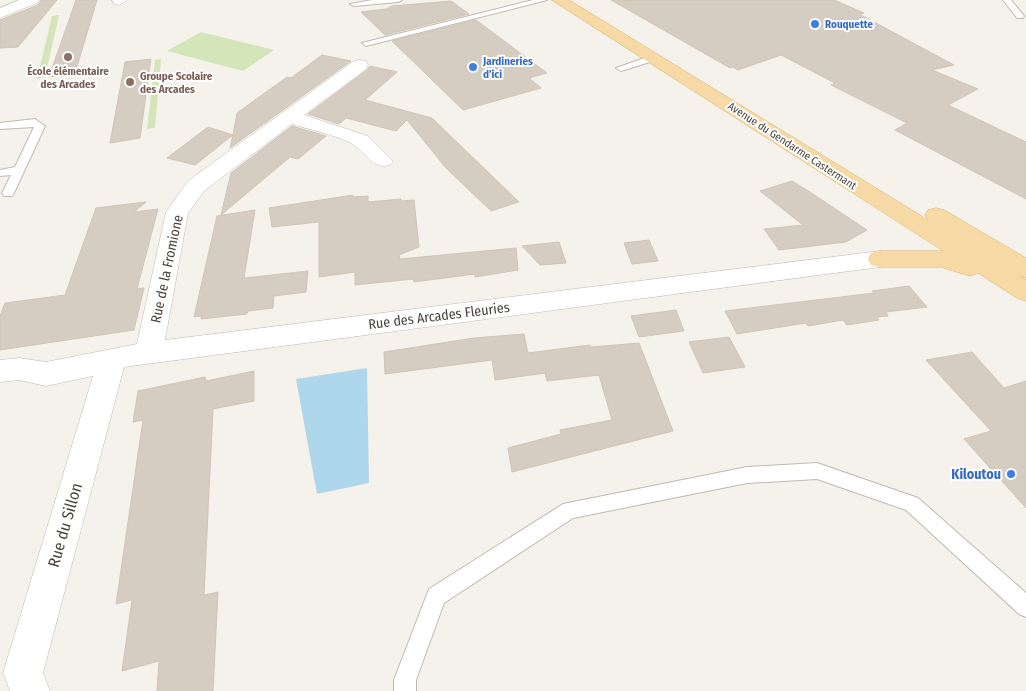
<svg xmlns="http://www.w3.org/2000/svg" width="1026" height="691" viewBox="0 0 1026 691" font-family="'Fira Sans Condensed',sans-serif">
<style>
.green{fill:#d4e5b9}
.water{fill:#afd7eb}
.building{fill:#d6cdc2;stroke:#d0c4b6}
.lines{fill:none;stroke-linecap:round;stroke-linejoin:round}
.lane-casing{stroke:#c0b9af;stroke-width:2}
.street-casing{stroke:#c0b9af;stroke-width:1}
.primary-casing{stroke:#dbb574;stroke-width:1}
.lane{fill:#fff;fill-rule:evenodd}
.street{fill:#fff;fill-rule:evenodd}
.primary{fill:#f6d9a4;fill-rule:evenodd}
.shop-dot{fill:#3f7fe0;stroke:#fff;stroke-width:2}
.education-dot{fill:#8d6e63;stroke:#fff;stroke-width:2}
.labels{text-anchor:middle;dominant-baseline:central;stroke-width:4;stroke-linejoin:round;paint-order:stroke}
.far-shop-label{font-size:11px;font-weight:bold;fill:#366cbe;stroke:#fff;text-anchor:start}
.far-education-label{font-size:11px;font-weight:bold;fill:#785e54;stroke:#fff}
.far-street-label{font-size:11px;fill:#49423a;stroke:#fff}
.street-label{font-size:14px;fill:#49423a;stroke:#fff}
.shop-label{font-size:14px;font-weight:bold;fill:#366cbe;stroke:#fff;text-anchor:end}
.near-street-label{font-size:16px;fill:#49423a;stroke:#fff}
</style>
<rect width="100%" height="100%" fill="#f5f2ec"/>
<path class="green" d="M59 15 45 77 37 79 52 16Z
M201 32 274 50 243 71 167 51Z
M161 59 155 128 147 129 155 60Z"/>
<path class="water" d="M367 368 369 483 317 494 296 379Z"/>
<path class="building" d="M41 0H57L18 47 0 48V20L38 5Z
M76 0H97L75 73 49 77Z
M611 0H834L864 13 859 14 954 65 932 70 978 89 948 105 1026 142V199L895 130 907 123 831 85 835 83 781 55 738 70 733 67 730 68Z
M451 1 469 14 385 35 361 12 386 9 392 6Z
M476 20 547 73 529 78 541 88 463 110 392 41Z
M322 55 351 61 230 148 233 135 195 165 167 158 208 127 233 135 237 113 287 77 291 78Z
M151 59 140 138 110 143 125 62Z
M370 66 397 72 365 100 432 118 519 202 491 211 446 168 407 120 396 131 346 118 339 124 308 114 367 70Z
M292 126 326 136 298 159 290 157 221 215 231 173Z
M792 181 810 192 867 230 846 242 779 250 764 229 803 225 760 191Z
M353 195V197L368 196V202L401 199V201L414 200 419 247 399 255 400 259 516 248 518 270 475 277V274L414 282 413 279 355 285V272L319 277V222L272 227 269 208Z
M146 202 134 212 158 209 137 289 144 288 134 330 0 350V316L5 303 65 295 96 208Z
M255 210 244 278 308 271 306 292 274 296 273 308 248 311 247 314 201 319 202 316 194 317 217 216Z
M649 240 658 261 632 264 624 243Z
M559 242 566 263 540 265 522 246Z
M909 286 927 307 886 312 888 316 877 317 879 320 847 325 843 320 808 326 806 323 737 334 725 311 874 293 872 291Z
M676 310 684 331 639 337 631 316Z
M524 334 528 353 590 345 591 347 639 343 673 431 512 472 508 448 561 434 560 430 612 420 599 375 547 381 545 373 495 380 492 360 385 374 384 352 474 338Z
M729 337 745 367 703 373 689 342Z
M972 352 1004 388 1026 381V508L964 439 991 431 926 360Z
M254 371V401L213 409 204 595 218 592 213 691H157L159 661 122 671 132 600 116 604 143 420 133 422 138 391 205 377 206 381Z"/>
<g class="lines">
<g class="lane-casing">
<path id="lane" d="M372 0H402L398 2 354 6 350 4Z
M533 0H547L366 46 362 43Z
M1003 0H1011L1024 16 1023 18H1017Z
M653 55 656 56V60L621 71 616 68Z
M35 119 45 126 14 193 12 196H4L2 193 11 175 0 176V170L15 167 34 127 0 129V123Z
M817 463 918 498 1026 593V617L1019 614 906 510 817 479 747 483 573 518 444 603 416 680V691H394V680L429 589 563 504 747 467Z"/>
</g>
<g class="street-casing">
<path id="street" d="M19 0H39L37 3 0 18V8Z
M112 0H126V1L119 5 114 4Z
M360 60 366 61 368 65 366 69 304 115 368 136 393 161 390 165C373 170 368 155 355 146 345 137 307 129 292 124L204 191 188 213 165 340 880 251 889 253 892 259 889 265 880 267 124 367 43 673 50 691H10L3 673 93 376 46 386 19 380 0 382V360L19 358 46 362 137 344 166 212 188 181 354 61Z"/>
</g>
<g class="primary-casing">
<path id="primary" d="M552 0H569L928 220 925 215 928 210 936 208 944 210 1026 258V278L1019 275 1026 280V301L1017 298 978 273 970 276 941 267H880L871 265 868 259 871 253 880 251H943Z"/>
</g>
<use href="#lane" class="lane"/>
<use href="#street" class="street"/>
<use href="#primary" class="primary"/>
</g>
<g class="shop-dot">
<circle cx="815" cy="24" r="5"/>
<circle cx="473" cy="67" r="5"/>
<circle cx="1011" cy="474" r="5"/>
</g>
<g class="education-dot">
<circle cx="68" cy="57" r="5"/>
<circle cx="130" cy="82" r="5"/>
</g>
<g class="labels">
<g class="far-shop-label">
<text x="825" y="24">Rouquette</text>
<text x="483" y="61">Jardineries<tspan x="483" dy="13">d’ici</tspan></text>
</g>
<g class="far-education-label">
<text x="68" y="71">École élémentaire<tspan x="68" dy="13">des Arcades</tspan></text>
<text x="140" y="76" text-anchor="start">Groupe Scolaire<tspan x="140" dy="13">des Arcades</tspan></text>
</g>
<g class="far-street-label">
<text transform="translate(792 146) rotate(33)">Avenue du Gendarme Castermant</text>
</g>
<g class="street-label">
<text transform="translate(167 269) rotate(-78)">Rue de la Fromione</text>
<text transform="translate(439 316) rotate(-7)">Rue des Arcades Fleuries</text>
</g>
<g class="shop-label">
<text x="1001" y="474">Kiloutou</text>
</g>
<g class="near-street-label">
<text transform="translate(65 525) rotate(-74)">Rue du Sillon</text>
</g>
</g>
</svg>
